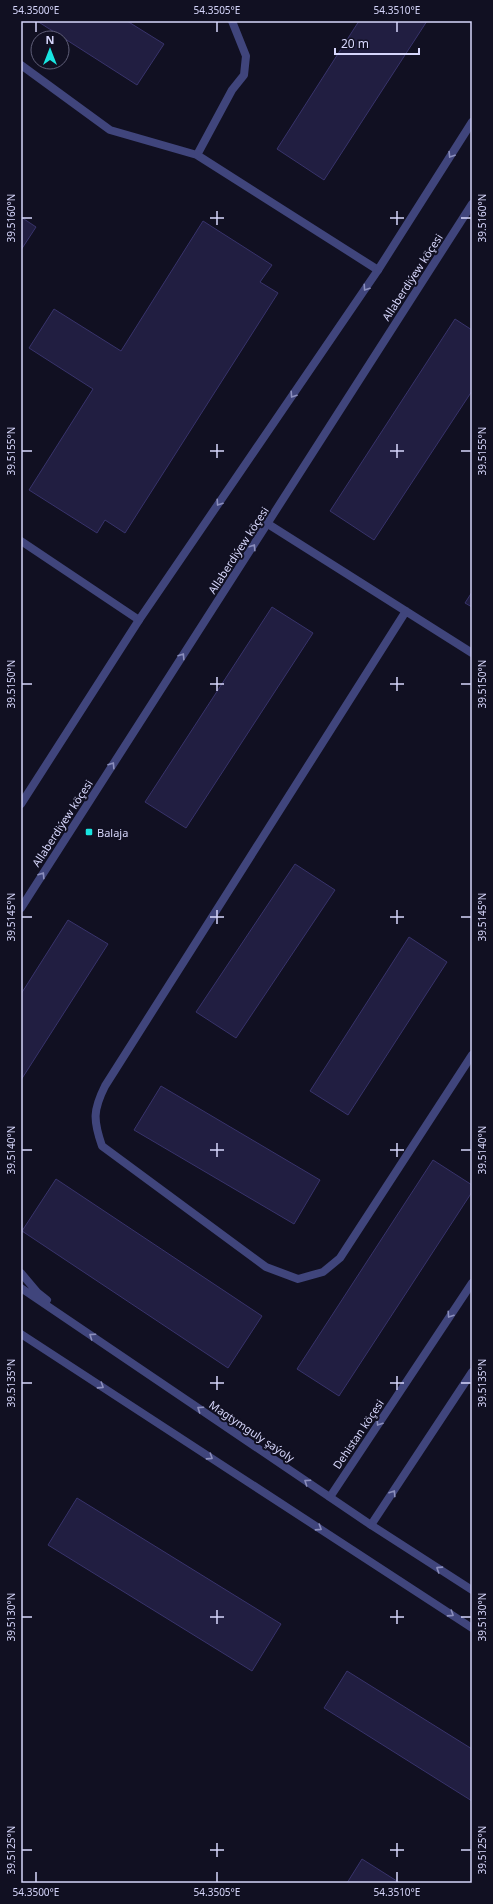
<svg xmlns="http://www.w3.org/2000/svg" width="493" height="1904" viewBox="0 0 493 1904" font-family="'Noto Sans',sans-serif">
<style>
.building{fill:#211e41;stroke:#38336b}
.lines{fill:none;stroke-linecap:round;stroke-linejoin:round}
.service{stroke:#40457c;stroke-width:8}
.minor{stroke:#40457c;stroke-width:8}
.tertiary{stroke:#40457c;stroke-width:8}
.oneway{stroke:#8b8ebc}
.ticks{fill:none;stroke:#d6d6fb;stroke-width:1.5}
.poi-dot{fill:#18e5e1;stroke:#111022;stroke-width:1.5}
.labels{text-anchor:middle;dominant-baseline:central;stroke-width:4;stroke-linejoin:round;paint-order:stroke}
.street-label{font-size:11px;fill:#d6d6fb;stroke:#111022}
.poi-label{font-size:11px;fill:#d6d6fb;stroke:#111022;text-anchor:start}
.neatline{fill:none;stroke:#d6d6fb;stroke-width:1.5}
.ticks-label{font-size:10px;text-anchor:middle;fill:#d6d6fb}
</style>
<rect width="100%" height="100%" fill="#111022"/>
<path class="building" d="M37 21H127L164 44 137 85Z
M359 21H427L324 180 277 149Z
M21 217 36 227 21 250Z
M203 221 272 265 260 282 278 293 125 533 105 520 97 533 29 490 93 389 29 348 54 309 121 351Z
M455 319 472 330V391L374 540 330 511Z
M472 592V607L465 603Z
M272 607 313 633 186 828 145 802Z
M295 864 335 890 236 1038 196 1012Z
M68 920 108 944 21 1080V994Z
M409 937 447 962 348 1115 310 1091Z
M161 1086 320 1180 294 1224 134 1130Z
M433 1160 472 1185V1192L339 1396 297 1369Z
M56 1179 262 1316 228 1368 22 1231Z
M77 1498 281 1624 252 1671 48 1545Z
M347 1671 472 1749V1801L324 1708Z
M362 1859 400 1883H347Z"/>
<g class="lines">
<path class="service" d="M21 65 110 130 197 155 378 270
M197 155 232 90 244 75 246 56 232 21
M21 541 139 620"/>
<path class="minor" d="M268 524 472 653
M406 611 105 1086C93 1110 93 1120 102 1146L266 1267 298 1279 323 1272 340 1258 472 1055
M330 1497 472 1283
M371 1525 472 1372"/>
<path class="tertiary" d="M21 804 139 620 378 270 472 122
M21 908 472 204
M21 1273 37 1292 47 1300
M21 1288 371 1525 472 1590
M21 1334 472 1628"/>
</g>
<defs><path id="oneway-chevron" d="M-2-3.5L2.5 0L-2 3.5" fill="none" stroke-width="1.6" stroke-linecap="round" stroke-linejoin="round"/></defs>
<g class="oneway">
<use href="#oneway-chevron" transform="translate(451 155) rotate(122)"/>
<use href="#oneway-chevron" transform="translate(366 288) rotate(124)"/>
<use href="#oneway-chevron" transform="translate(293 395) rotate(124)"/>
<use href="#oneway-chevron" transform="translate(219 503) rotate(124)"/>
<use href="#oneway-chevron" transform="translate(253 547) rotate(-57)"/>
<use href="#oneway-chevron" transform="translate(182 656) rotate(-57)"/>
<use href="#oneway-chevron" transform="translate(112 765) rotate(-57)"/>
<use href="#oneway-chevron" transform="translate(42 875) rotate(-57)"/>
<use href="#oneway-chevron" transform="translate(450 1315) rotate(124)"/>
<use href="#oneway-chevron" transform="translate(92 1336) rotate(-146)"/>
<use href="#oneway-chevron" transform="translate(101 1386) rotate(33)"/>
<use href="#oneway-chevron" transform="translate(200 1409) rotate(-146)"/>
<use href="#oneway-chevron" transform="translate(379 1423) rotate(124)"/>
<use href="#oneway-chevron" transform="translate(210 1457) rotate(33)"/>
<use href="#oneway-chevron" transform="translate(307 1482) rotate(-146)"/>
<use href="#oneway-chevron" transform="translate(393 1493) rotate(-57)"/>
<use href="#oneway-chevron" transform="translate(319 1528) rotate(33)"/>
<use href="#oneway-chevron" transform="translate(439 1569) rotate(-147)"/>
<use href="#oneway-chevron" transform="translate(451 1614) rotate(33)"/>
</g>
<path class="ticks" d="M36 22V32M217 22V32M397 22V32M217 211V225M397 211V225M22 218H32M210 218H224M390 218H404M461 218H471M217 444V458M397 444V458M22 451H32M210 451H224M390 451H404M461 451H471M217 677V691M397 677V691M22 684H32M210 684H224M390 684H404M461 684H471M217 910V924M397 910V924M22 917H32M210 917H224M390 917H404M461 917H471M217 1143V1157M397 1143V1157M22 1150H32M210 1150H224M390 1150H404M461 1150H471M217 1376V1390M397 1376V1390M22 1383H32M210 1383H224M390 1383H404M461 1383H471M217 1610V1624M397 1610V1624M22 1617H32M210 1617H224M390 1617H404M461 1617H471M217 1843V1857M397 1843V1857M22 1850H32M210 1850H224M390 1850H404M461 1850H471M36 1872V1882M217 1872V1882M397 1872V1882"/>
<rect class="poi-dot" x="85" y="828" width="8" height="8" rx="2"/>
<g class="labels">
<g class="street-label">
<text transform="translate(412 277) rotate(-57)">Allaberdiýew köçesi</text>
<text transform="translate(238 550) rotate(-57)">Allaberdiýew köçesi</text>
<text transform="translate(62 823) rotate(-57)">Allaberdiýew köçesi</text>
<text transform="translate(252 1431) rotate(34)">Magtymguly şaýoly</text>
<text transform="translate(358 1434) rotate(-56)">Dehistan köçesi</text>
</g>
<g class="poi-label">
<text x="97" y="832">Balaja</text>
</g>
</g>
<rect width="493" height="1904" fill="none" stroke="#111022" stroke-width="44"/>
<g transform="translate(50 50)"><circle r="19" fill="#111022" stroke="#605f79"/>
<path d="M0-3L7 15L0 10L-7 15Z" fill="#18e5e1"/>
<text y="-6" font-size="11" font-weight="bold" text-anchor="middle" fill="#d6d6fb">N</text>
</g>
<path d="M335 48v6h84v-6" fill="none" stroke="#d6d6fb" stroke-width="2"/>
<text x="341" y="48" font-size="12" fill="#d6d6fb" stroke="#111022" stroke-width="3" paint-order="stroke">20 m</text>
<rect x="22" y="22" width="449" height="1860" class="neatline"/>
<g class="ticks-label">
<text x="36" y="14">54.3500°E</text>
<text x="217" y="14">54.3505°E</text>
<text x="397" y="14">54.3510°E</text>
<text transform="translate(11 218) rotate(-90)" y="4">39.5160°N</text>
<text transform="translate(482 218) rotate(-90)" y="4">39.5160°N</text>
<text transform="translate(11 451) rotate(-90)" y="4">39.5155°N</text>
<text transform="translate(482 451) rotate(-90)" y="4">39.5155°N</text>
<text transform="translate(11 684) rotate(-90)" y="4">39.5150°N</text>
<text transform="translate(482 684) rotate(-90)" y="4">39.5150°N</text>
<text transform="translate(11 917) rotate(-90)" y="4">39.5145°N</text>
<text transform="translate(482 917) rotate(-90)" y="4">39.5145°N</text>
<text transform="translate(11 1150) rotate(-90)" y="4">39.5140°N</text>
<text transform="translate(482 1150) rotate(-90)" y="4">39.5140°N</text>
<text transform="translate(11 1383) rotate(-90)" y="4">39.5135°N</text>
<text transform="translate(482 1383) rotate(-90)" y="4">39.5135°N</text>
<text transform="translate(11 1617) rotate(-90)" y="4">39.5130°N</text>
<text transform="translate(482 1617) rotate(-90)" y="4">39.5130°N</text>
<text transform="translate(11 1850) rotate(-90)" y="4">39.5125°N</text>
<text transform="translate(482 1850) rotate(-90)" y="4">39.5125°N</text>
<text x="36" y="1896">54.3500°E</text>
<text x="217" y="1896">54.3505°E</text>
<text x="397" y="1896">54.3510°E</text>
</g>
</svg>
